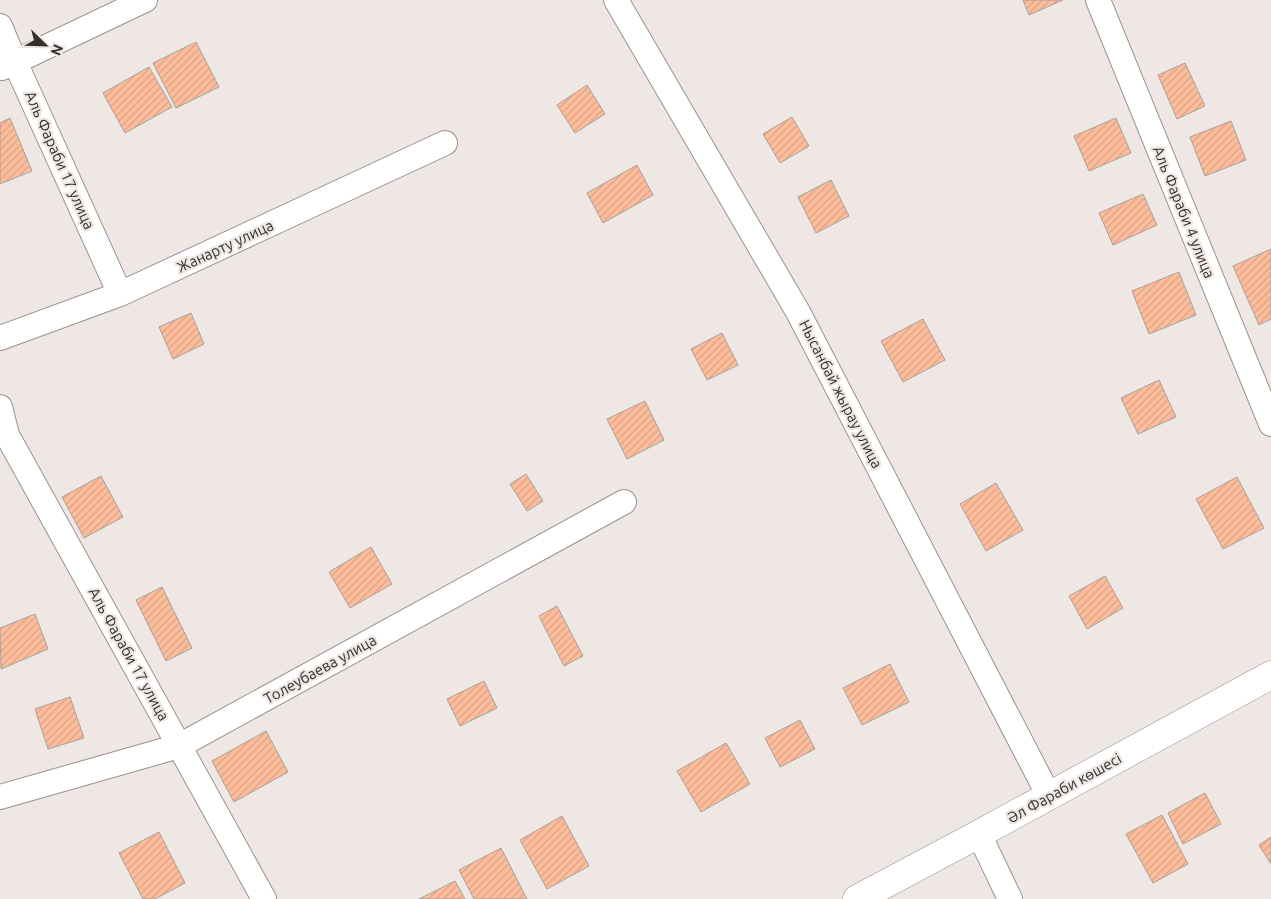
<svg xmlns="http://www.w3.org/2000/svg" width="1271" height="899" viewBox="0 0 1271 899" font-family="Ubuntu,sans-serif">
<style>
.building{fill:url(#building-hatch);stroke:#a8a19e}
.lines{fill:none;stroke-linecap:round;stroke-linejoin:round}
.minor-casing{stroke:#99928f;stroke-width:26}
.tertiary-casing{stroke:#99928f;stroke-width:29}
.minor{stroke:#fff;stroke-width:24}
.tertiary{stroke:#fff;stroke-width:28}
.labels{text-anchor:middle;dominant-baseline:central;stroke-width:4.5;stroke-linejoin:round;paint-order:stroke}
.street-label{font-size:15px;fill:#322f2e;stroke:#eee7e3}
</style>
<defs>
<pattern id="building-hatch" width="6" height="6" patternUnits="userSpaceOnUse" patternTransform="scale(1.25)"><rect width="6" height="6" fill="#fdbd9a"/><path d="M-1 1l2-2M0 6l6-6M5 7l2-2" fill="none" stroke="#d9a385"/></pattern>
</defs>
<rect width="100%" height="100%" fill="#eee7e3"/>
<path class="building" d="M1023 0H1063L1029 15Z
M196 42 219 87 176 108 153 63Z
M1185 63 1205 106 1177 119 1158 75Z
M149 67 172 107 125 133 103 93Z
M587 85 605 114 575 133 557 105Z
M792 117 809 146 780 163 763 134Z
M10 118 32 171 0 184V123Z
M1116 118 1131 153 1089 171 1074 136Z
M1231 121 1246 160 1205 176 1190 137Z
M637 165 653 195 603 223 587 193Z
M831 180 849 216 816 233 798 197Z
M1143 194 1157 225 1113 245 1099 213Z
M1271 249V319L1259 325 1233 266Z
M1179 272 1196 315 1149 334 1132 291Z
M191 313 204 344 173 359 159 327Z
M923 319 945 360 903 382 881 341Z
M722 333 738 365 707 380 691 349Z
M1159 380 1176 417 1138 434 1121 398Z
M645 401 664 440 627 459 607 419Z
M526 474 543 501 527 511 510 484Z
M101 476 123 517 84 538 62 497Z
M1237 477 1264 528 1223 549 1196 499Z
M996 483 1023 530 986 551 960 504Z
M371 547 392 584 350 608 329 572Z
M1105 576 1123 608 1087 629 1069 596Z
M162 587 192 648 166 661 136 600Z
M557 606 583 656 564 666 539 616Z
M35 614 48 649 1 669 0 628Z
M890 664 909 702 862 725 843 688Z
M484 681 497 708 460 726 447 699Z
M70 697 84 738 48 749 35 709Z
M800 720 815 749 780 767 765 738Z
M266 731 288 772 234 802 212 761Z
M726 743 750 784 701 812 677 771Z
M1205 793 1221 824 1183 844 1168 813Z
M1162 815 1188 864 1153 883 1126 834Z
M562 816 589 866 547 889 520 840Z
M159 832 185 883 155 899H143L119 853Z
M1271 837V864L1259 845Z
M501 848 527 899H474L459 870Z
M455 881 465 899H419Z"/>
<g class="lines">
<g class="minor-casing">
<path id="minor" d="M616 0 798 312 1049 796
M1098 0 1271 424
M0 26 15 62 120 294
M2 68 145 0
M0 338 120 294 445 143
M0 407 7 435 264 899
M0 797 179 746 624 502
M979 834 1010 899"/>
</g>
<g class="tertiary-casing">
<path id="tertiary" d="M857 899 979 834 1271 675"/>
</g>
<use href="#minor" class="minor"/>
<use href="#tertiary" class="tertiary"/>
</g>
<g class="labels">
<g class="street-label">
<text transform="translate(60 160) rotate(66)">Аль Фараби 17 улица</text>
<text transform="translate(1184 212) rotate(68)">Аль Фараби 4 улица</text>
<text transform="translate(225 246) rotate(-25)">Жанарту улица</text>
<text transform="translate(841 394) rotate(63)">Нысанбай жырау улица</text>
<text transform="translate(129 654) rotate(61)">Аль Фараби 17 улица</text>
<text transform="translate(320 669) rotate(-29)">Толеубаева улица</text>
<text transform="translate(1064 788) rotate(-29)">Әл Фараби көшесі</text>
</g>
</g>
<g transform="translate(45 45) rotate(113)" stroke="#eee7e3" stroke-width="4" paint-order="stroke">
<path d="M0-4L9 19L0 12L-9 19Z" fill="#322f2e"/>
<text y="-8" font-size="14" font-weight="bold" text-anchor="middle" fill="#322f2e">N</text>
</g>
</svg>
